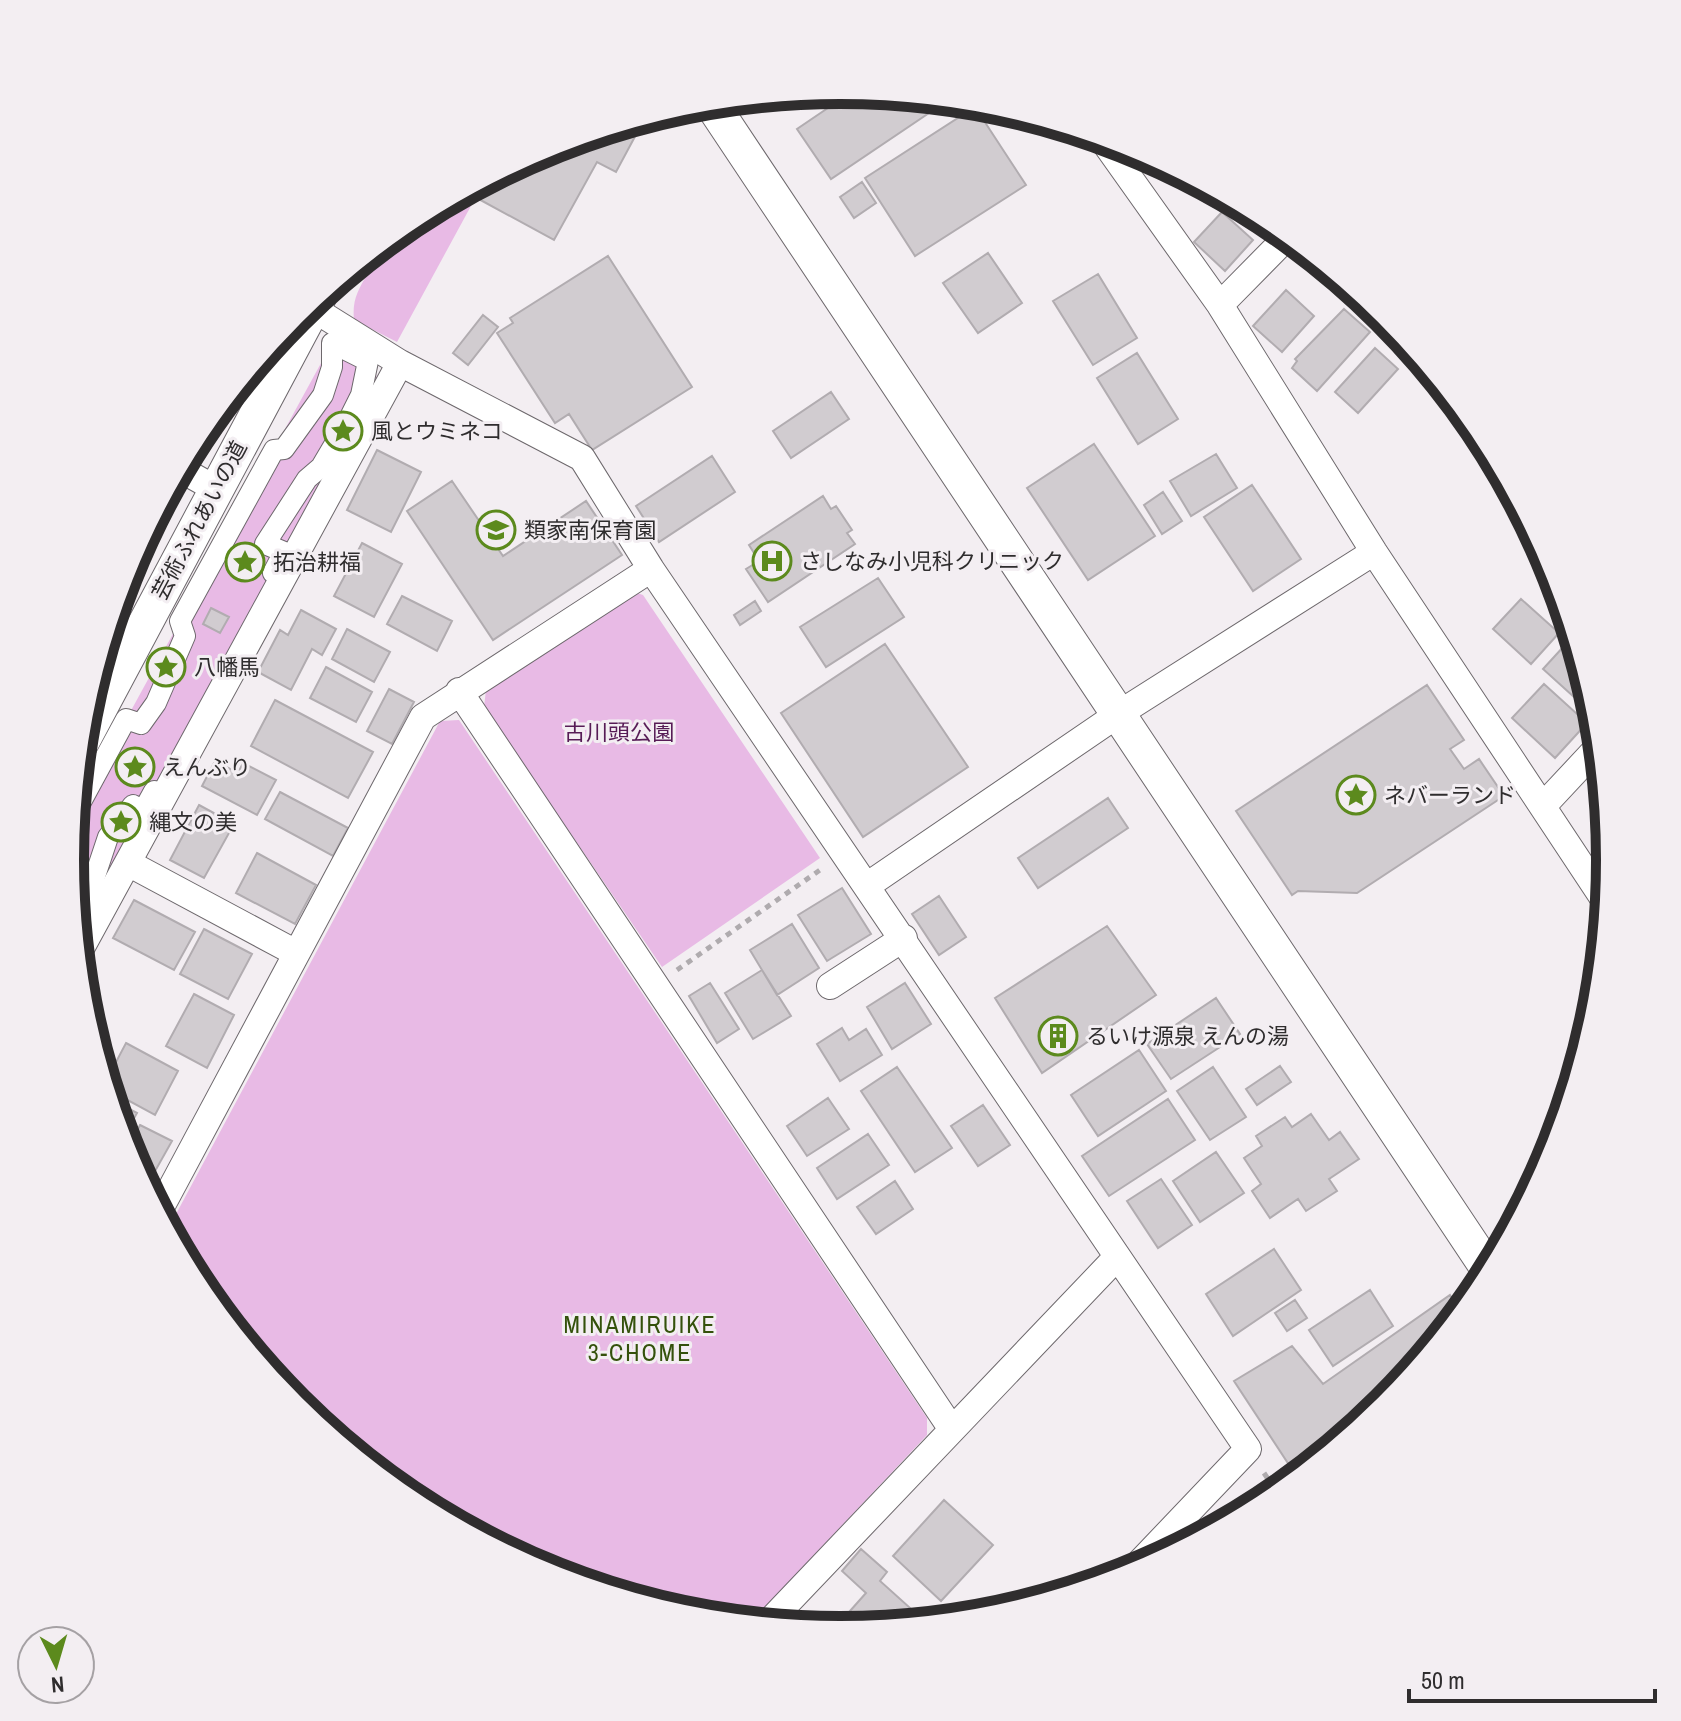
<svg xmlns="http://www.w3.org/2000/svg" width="1681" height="1721" viewBox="0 0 1681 1721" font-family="'Archivo Narrow','Noto Sans JP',sans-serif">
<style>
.green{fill:#e8bae5}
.building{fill:#d1ccd0;stroke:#b1acb0;stroke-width:2}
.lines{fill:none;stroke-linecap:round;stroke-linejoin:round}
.pedestrian-casing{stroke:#6d686c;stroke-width:22}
.minor-casing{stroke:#6d686c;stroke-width:28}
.tertiary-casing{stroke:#6d686c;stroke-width:36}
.path{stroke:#afabae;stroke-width:5;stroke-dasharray:6 6;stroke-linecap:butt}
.pedestrian{stroke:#fff;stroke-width:20}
.minor{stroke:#fff;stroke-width:26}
.tertiary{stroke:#fff;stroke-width:34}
.labels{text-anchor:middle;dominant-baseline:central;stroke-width:6;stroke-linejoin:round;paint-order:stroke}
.poi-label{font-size:22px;fill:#2f2d2e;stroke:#f3eef2;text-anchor:start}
.street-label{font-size:22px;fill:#2f2d2e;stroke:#f3eef2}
.park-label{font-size:22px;fill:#571c56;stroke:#f3eef2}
.neighbourhood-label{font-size:24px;letter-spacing:2px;fill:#34510b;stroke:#f3eef2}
.rim{fill:none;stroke:#2f2d2e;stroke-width:10}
</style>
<rect width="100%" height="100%" fill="#f3eef2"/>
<path class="green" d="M484 182 397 342 354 320C352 300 358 290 368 273 397 220 433 209 484 182Z
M332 343 375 364 377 381 77 933 70 860 75 813Z
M637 593 643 595 820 858 662 967 484 707 486 690Z
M459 720 927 1418V1435L751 1622 690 1616 545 1572 412 1501 295 1405 200 1288 168 1229 440 721Z"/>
<path class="building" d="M853 91 923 98 932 111 831 179 797 129Z
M975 107 1026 185 915 256 865 178Z
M629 123 639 129 616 172 597 162 554 240 475 197 484 182 546 148Z
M862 182 876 203 854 218 840 197Z
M1222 212 1253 240 1225 271 1194 242Z
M1303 248 1324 265 1317 273 1296 255Z
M988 253 1022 303 978 333 943 283Z
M608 256 692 387 592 450 569 414 555 423 497 333 513 323 510 318Z
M1098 274 1137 338 1093 365 1053 301Z
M1334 274 1360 295 1353 303 1328 281Z
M1286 290 1314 316 1282 352 1253 326Z
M1344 309 1370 332 1317 391 1292 368 1297 361 1295 359Z
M483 315 498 327 468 365 453 353Z
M1375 348 1398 369 1358 413 1335 392Z
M1137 353 1178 419 1138 444 1097 378Z
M831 392 849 419 791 458 773 431Z
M1094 444 1155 536 1088 580 1027 488Z
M377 450 421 472 391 532 347 510Z
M1216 454 1237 488 1191 516 1170 481Z
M712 456 735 492 659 542 636 506Z
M452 481 503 556 586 501 622 555 493 640 407 511Z
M1252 485 1301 559 1253 591 1204 517Z
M1163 492 1182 521 1162 534 1144 505Z
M823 496 831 509 836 506 852 530 847 533 855 544 768 602 746 569 759 561 749 545Z
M142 541 150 545 120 599 129 565Z
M362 543 402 564 374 617 334 596Z
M878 578 904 617 826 667 800 627Z
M402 596 452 621 437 651 387 624Z
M1521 599 1559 633 1531 664 1493 629Z
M755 601 761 611 740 625 734 615Z
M211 608 229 617 220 633 203 624Z
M301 610 336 629 322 655 312 649 291 690 258 672 280 630 288 635Z
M347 629 390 652 374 682 332 659Z
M885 644 968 767 863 837 781 713Z
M1565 645 1581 659 1592 697 1584 706 1543 669Z
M326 667 372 692 356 722 310 698Z
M1544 684 1587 723 1555 758 1512 718Z
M1427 685 1464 740 1450 749 1464 769 1479 759 1504 796 1357 893 1298 891 1292 895 1236 811Z
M389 689 414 702 392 744 367 731Z
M275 700 373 752 348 798 251 746Z
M215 761 238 773 243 763 276 780 257 815 202 786Z
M280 792 348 828 333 856 265 819Z
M1108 798 1128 828 1038 888 1018 858Z
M199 805 234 824 204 878 170 860Z
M257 853 316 885 295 924 236 893Z
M842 888 871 934 827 961 798 915Z
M939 896 966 937 939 955 912 914Z
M134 900 195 932 174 970 113 938Z
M792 924 819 968 777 995 750 950Z
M1107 926 1156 995 1042 1073 995 998Z
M204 929 252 954 228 999 180 974Z
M762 970 791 1016 753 1039 725 993Z
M710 983 739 1029 717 1043 689 996Z
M905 983 931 1024 892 1049 867 1007Z
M194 994 234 1015 207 1068 166 1046Z
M1216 998 1240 1034 1171 1079 1147 1044Z
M842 1028 849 1040 866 1029 882 1055 840 1081 817 1044Z
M126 1043 178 1071 155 1115 109 1090 106 1081Z
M1139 1050 1166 1091 1098 1136 1071 1095Z
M1280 1066 1291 1082 1257 1105 1246 1089Z
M897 1067 952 1148 915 1172 861 1091Z
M1213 1067 1246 1117 1210 1140 1177 1091Z
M828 1098 849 1129 807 1156 787 1126Z
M1168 1099 1195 1140 1109 1196 1082 1156Z
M112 1100 137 1113 123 1138Z
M983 1105 1010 1145 978 1166 951 1126Z
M1311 1114 1329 1140 1340 1132 1359 1159 1329 1179 1337 1191 1306 1211 1298 1199 1270 1218 1252 1191 1261 1184 1244 1158 1262 1146 1256 1136 1285 1117 1292 1127Z
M140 1125 172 1141 154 1173 131 1161 127 1150Z
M868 1134 889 1165 837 1199 817 1168Z
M1216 1152 1244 1193 1200 1222 1173 1181Z
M1161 1179 1192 1225 1158 1248 1127 1201Z
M895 1181 913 1209 876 1234 857 1207Z
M1274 1249 1301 1290 1233 1336 1206 1294Z
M1370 1290 1393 1326 1333 1366 1309 1330Z
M1450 1295 1462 1312 1385 1406 1297 1477 1234 1381 1292 1346 1323 1384Z
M1295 1300 1307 1318 1287 1331 1275 1313Z
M944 1500 993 1545 941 1601 893 1556Z
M861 1549 887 1572 880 1581 919 1616 912 1624 869 1628 850 1611 866 1593 842 1571Z
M838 1615 854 1630H825Z"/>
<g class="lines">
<g class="pedestrian-casing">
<path id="pedestrian" d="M75 813 126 719 141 724 156 703 185 636 180 621 274 450 284 449 323 395 332 367V343L368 361 361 395 347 423 321 467 307 479 265 544 284 552 273 573
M78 931 88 912 86 903 108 837 133 805 143 811 154 791"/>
</g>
<g class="minor-casing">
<path id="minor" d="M1102 139 1220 305 1374 552 1607 904
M1220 305 1288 236
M312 308 400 363 582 458 651 569 1248 1449 1128 1575
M180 469 216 489
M459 691 951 1428
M1543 806 1600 745
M128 863 296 953
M868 885 1120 713 1374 552
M79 952 400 363
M830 986 904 938
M159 1211 423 717 651 569
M767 1624 1117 1257"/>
</g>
<g class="tertiary-casing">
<path id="tertiary" d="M711 103 1490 1272
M81 744 319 297"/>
</g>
<path class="path" d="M677 970 820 870
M1264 1473 1278 1494"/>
<use href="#pedestrian" class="pedestrian"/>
<use href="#minor" class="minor"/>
<use href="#tertiary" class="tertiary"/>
</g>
<defs>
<g id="sight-ring" transform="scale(2)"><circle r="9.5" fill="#f3eef2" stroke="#5c8a1d" stroke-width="1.5"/><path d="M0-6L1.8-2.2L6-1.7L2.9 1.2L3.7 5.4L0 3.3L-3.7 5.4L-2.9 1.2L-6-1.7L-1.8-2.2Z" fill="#5c8a1d"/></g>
<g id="school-ring" transform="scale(2)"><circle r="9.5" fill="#f3eef2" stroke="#5c8a1d" stroke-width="1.5"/><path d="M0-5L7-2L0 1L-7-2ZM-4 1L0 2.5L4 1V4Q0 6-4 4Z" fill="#5c8a1d"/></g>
<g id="hospital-ring" transform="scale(2)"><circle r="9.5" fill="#f3eef2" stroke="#5c8a1d" stroke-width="1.5"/><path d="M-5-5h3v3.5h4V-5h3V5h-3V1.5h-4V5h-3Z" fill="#5c8a1d"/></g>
<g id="building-ring" transform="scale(2)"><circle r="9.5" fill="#f3eef2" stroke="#5c8a1d" stroke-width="1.5"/><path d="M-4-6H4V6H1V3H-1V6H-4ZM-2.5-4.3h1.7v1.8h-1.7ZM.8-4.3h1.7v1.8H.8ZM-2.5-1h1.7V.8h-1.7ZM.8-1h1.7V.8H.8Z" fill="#5c8a1d"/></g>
</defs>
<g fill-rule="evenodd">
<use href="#sight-ring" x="343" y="431"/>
<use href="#school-ring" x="496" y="530"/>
<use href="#hospital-ring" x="772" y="561"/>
<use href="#sight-ring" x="245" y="562"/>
<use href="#sight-ring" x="166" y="667"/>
<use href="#sight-ring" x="135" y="767"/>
<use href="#sight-ring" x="1356" y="795"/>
<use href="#sight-ring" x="121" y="822"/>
<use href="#building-ring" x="1058" y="1036"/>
</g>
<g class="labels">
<g class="poi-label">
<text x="371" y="431">風とウミネコ</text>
<text x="524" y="530">類家南保育園</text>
<text x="800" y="561">さしなみ小児科クリニック</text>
<text x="273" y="562">拓治耕福</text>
<text x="194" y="667">八幡馬</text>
<text x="163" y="767">えんぶり</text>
<text x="1384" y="795">ネバーランド</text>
<text x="149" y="822">縄文の美</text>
<text x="1086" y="1036">るいけ源泉 えんの湯</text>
</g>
<g class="street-label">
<text transform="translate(199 520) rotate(-62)">芸術ふれあいの道</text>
</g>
<g class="park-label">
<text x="619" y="732">古川頭公園</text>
</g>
<g class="neighbourhood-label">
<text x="640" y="1324">MINAMIRUIKE<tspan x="640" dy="28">3-CHOME</tspan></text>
</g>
</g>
<path d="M0 0H1681V1721H0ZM84 860a756 756 0 1 1 1512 0a756 756 0 1 1-1512 0Z" fill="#f3eef2" fill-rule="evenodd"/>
<path class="rim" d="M84 860a756 756 0 1 1 1512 0a756 756 0 1 1-1512 0Z"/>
<g transform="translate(56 1665) rotate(175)"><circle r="38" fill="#f3eef2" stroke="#a5a1a4" stroke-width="2"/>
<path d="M0-6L14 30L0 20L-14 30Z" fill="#5c8a1d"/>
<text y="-12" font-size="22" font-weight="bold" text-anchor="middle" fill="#2f2d2e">N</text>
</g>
<path d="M1409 1689v12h246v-12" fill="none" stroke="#2f2d2e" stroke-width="4"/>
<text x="1421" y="1689" font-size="24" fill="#2f2d2e" stroke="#f3eef2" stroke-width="6" paint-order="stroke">50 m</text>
</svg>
